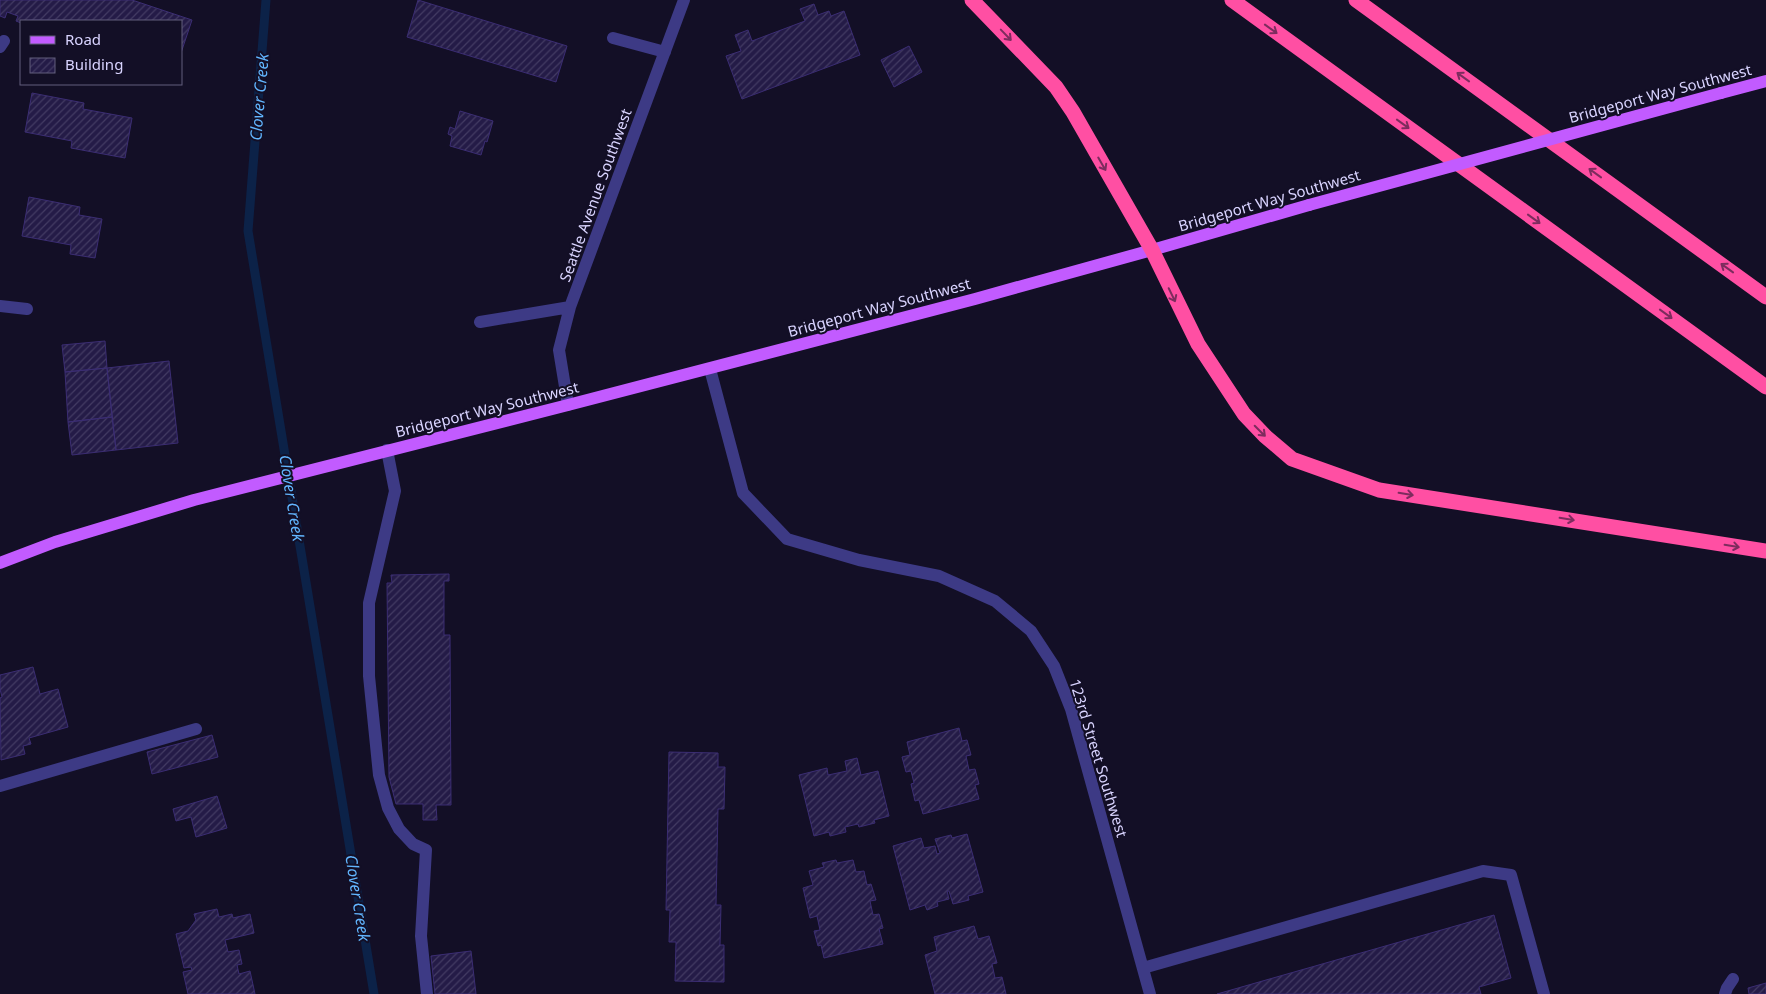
<svg xmlns="http://www.w3.org/2000/svg" width="1766" height="994" viewBox="0 0 1766 994" font-family="'Noto Sans',sans-serif">
<style>
.lines{fill:none;stroke-linecap:round;stroke-linejoin:round}
.stream{stroke:#0c2248;stroke-width:9}
.building{fill:url(#building-hatch);stroke:#3b2d73}
.minor{stroke:#3d3a85;stroke-width:12}
.major{stroke:#c25bff;stroke-width:12}
.highway{stroke:#ff4fa3;stroke-width:15}
.major-bridge{stroke:#c25bff;stroke-width:12}
.oneway{stroke:#7d2c5e}
.labels{text-anchor:middle;dominant-baseline:central;stroke-width:4;stroke-linejoin:round;paint-order:stroke}
.street-label{font-size:15px;fill:#d9d4ff;stroke:#130f26}
.water-label{font-size:16px;font-style:italic;fill:#62b6ff;stroke:#130f26}
</style>
<defs>
<pattern id="building-hatch" width="6" height="6" patternUnits="userSpaceOnUse" patternTransform="scale(1.25)"><rect width="6" height="6" fill="#241b47"/><path d="M-1 1l2-2M0 6l6-6M5 7l2-2" fill="none" stroke="#433b63"/></pattern>
</defs>
<rect width="100%" height="100%" fill="#130f26"/>
<g class="lines">
<path class="stream" d="M266 0 248 231 374 994"/>
</g>
<path class="building" d="M0 0H132L192 20 181 53V21L31 20 21 21V23L16 21 18 16 7 12 5 18 0 16Z
M418 0 567 46 556 82 407 37Z
M814 4 818 15 829 11 831 16 844 11 860 55 742 99 726 56 741 51 735 35 748 30 752 41 805 21 800 9Z
M909 46 922 72 894 87 881 60Z
M32 93 84 103 83 109 132 118 125 158 71 148 72 141 25 132Z
M460 111 493 121 487 142 485 141 481 155 450 146 452 136 448 134 450 127 455 129Z
M29 197 80 207 79 215 102 219 95 258 70 254 71 245 22 236Z
M105 341 107 368 65 372 62 345Z
M169 361 178 443 116 450 107 368Z
M107 368 112 417 68 422 65 372Z
M112 417 116 450 72 455 68 422Z
M449 574V581H444V635H450L451 805H436L437 820H423V804H396L389 777 387 583H392L391 575Z
M33 667 40 694 58 689 68 727 29 738 31 744 23 746 25 754 1 760 0 698 2 697 0 689V675Z
M959 728 962 741 967 740 971 755 966 756 969 770 975 769 979 784 975 785 979 799 923 814 919 800 915 801 911 784 914 783 911 771 906 772 902 757 910 755 907 742Z
M212 735 218 757 152 774 147 752Z
M669 752 718 753V767H725L724 809H718L716 905H721L720 945H724V982L675 981 676 942H669L670 910H666Z
M857 758 861 775 878 771 889 816 874 820 875 823 859 827 858 824 845 827 846 832 830 836 829 832 814 836 799 775 827 768 828 775 847 771 845 761Z
M217 796 227 828 196 837 191 817 176 821 173 809Z
M967 834 983 892 968 896 969 900 953 904 949 891H947L949 899 937 902 938 906 927 910 925 905 910 910 893 846 921 838 924 848 935 846 937 854 940 853 935 839 951 835 952 838Z
M836 860 837 863 853 860 856 872 864 871 867 885 871 884 876 900 870 901 873 915 879 914 883 928 879 929 883 944 824 958 821 945 818 946 814 931 820 930 817 916 810 918 803 888 813 885 809 871 824 867 822 863Z
M217 909 219 917 232 914 233 918 250 914 254 933 225 940 228 952 239 950 242 964 237 965 239 974 250 971 255 994H188L183 972 192 970 191 967 184 968 176 934 188 931 196 920 194 914Z
M1494 915 1511 978 1479 987 1481 994H1217Z
M974 926 978 939 989 936 997 963 992 964 995 978 1002 977 1006 994H935L925 955 937 951 934 937Z
M471 951 476 994H435L431 956Z
M1766 983V994H1749L1748 988Z"/>
<g class="lines">
<path class="minor" d="M613 38 665 52
M0 47 4 41
M0 306 27 309
M480 322 570 307
M710 369 743 493 787 539 859 560 939 576 995 601 1031 631 1054 666 1071 709 1150 994
M568 405 559 350 570 307 684 0
M387 450 395 491 369 603V676L379 775 388 808 399 829 413 844 426 850 421 936 427 994
M0 786 196 729
M1143 968 1483 871 1511 875 1544 994
M1725 994 1727 988 1733 979"/>
<path class="major" d="M1721 93 1766 81
M0 563 55 542 194 500 568 405 975 299 1152 250 1309 205"/>
<path class="highway" d="M972 0 1056 87 1073 112 1152 250 1198 344 1244 414 1265 436 1292 459 1379 490 1766 551
M1232 0 1766 387
M1356 0 1766 297"/>
<path class="major-bridge" d="M1309 205 1721 93"/>
</g>
<defs><path id="oneway-shaft" d="M-6 0H5M1.5-3L5.5 0L1.5 3" fill="none" stroke-width="1.6" stroke-linecap="round" stroke-linejoin="round" transform="scale(1.25)"/></defs>
<g class="oneway">
<use href="#oneway-shaft" transform="translate(1271 29) rotate(36)"/>
<use href="#oneway-shaft" transform="translate(1006 35) rotate(46)"/>
<use href="#oneway-shaft" transform="translate(1463 77) rotate(-144)"/>
<use href="#oneway-shaft" transform="translate(1403 124) rotate(36)"/>
<use href="#oneway-shaft" transform="translate(1102 164) rotate(60)"/>
<use href="#oneway-shaft" transform="translate(1595 173) rotate(-144)"/>
<use href="#oneway-shaft" transform="translate(1534 219) rotate(36)"/>
<use href="#oneway-shaft" transform="translate(1727 268) rotate(-144)"/>
<use href="#oneway-shaft" transform="translate(1172 295) rotate(64)"/>
<use href="#oneway-shaft" transform="translate(1666 314) rotate(36)"/>
<use href="#oneway-shaft" transform="translate(1260 431) rotate(45)"/>
<use href="#oneway-shaft" transform="translate(1406 494) rotate(9)"/>
<use href="#oneway-shaft" transform="translate(1567 519) rotate(9)"/>
<use href="#oneway-shaft" transform="translate(1732 546) rotate(9)"/>
</g>
<g class="labels">
<g class="street-label">
<text transform="translate(1660 93) rotate(-15)">Bridgeport Way Southwest</text>
<text transform="translate(595 195) rotate(-70)">Seattle Avenue Southwest</text>
<text transform="translate(1269 200) rotate(-16)">Bridgeport Way Southwest</text>
<text transform="translate(879 307) rotate(-15)">Bridgeport Way Southwest</text>
<text transform="translate(487 409) rotate(-14)">Bridgeport Way Southwest</text>
<text transform="translate(1099 758) rotate(73)">123rd Street Southwest</text>
</g>
<g class="water-label">
<text transform="translate(259 97) rotate(-85)">Clover Creek</text>
<text transform="translate(292 498) rotate(81)">Clover Creek</text>
<text transform="translate(358 898) rotate(81)">Clover Creek</text>
</g>
</g>
<rect x="20" y="20" width="162" height="65" fill="#130f26" stroke="#625e7d"/>
<rect x="30" y="36" width="25" height="8" fill="#c25bff" stroke="#625e7d"/>
<text x="65" y="45" font-size="15" fill="#d9d4ff">Road</text>
<rect x="30" y="58" width="25" height="15" fill="url(#building-hatch)" stroke="#625e7d"/>
<text x="65" y="70" font-size="15" fill="#d9d4ff">Building</text>
</svg>
